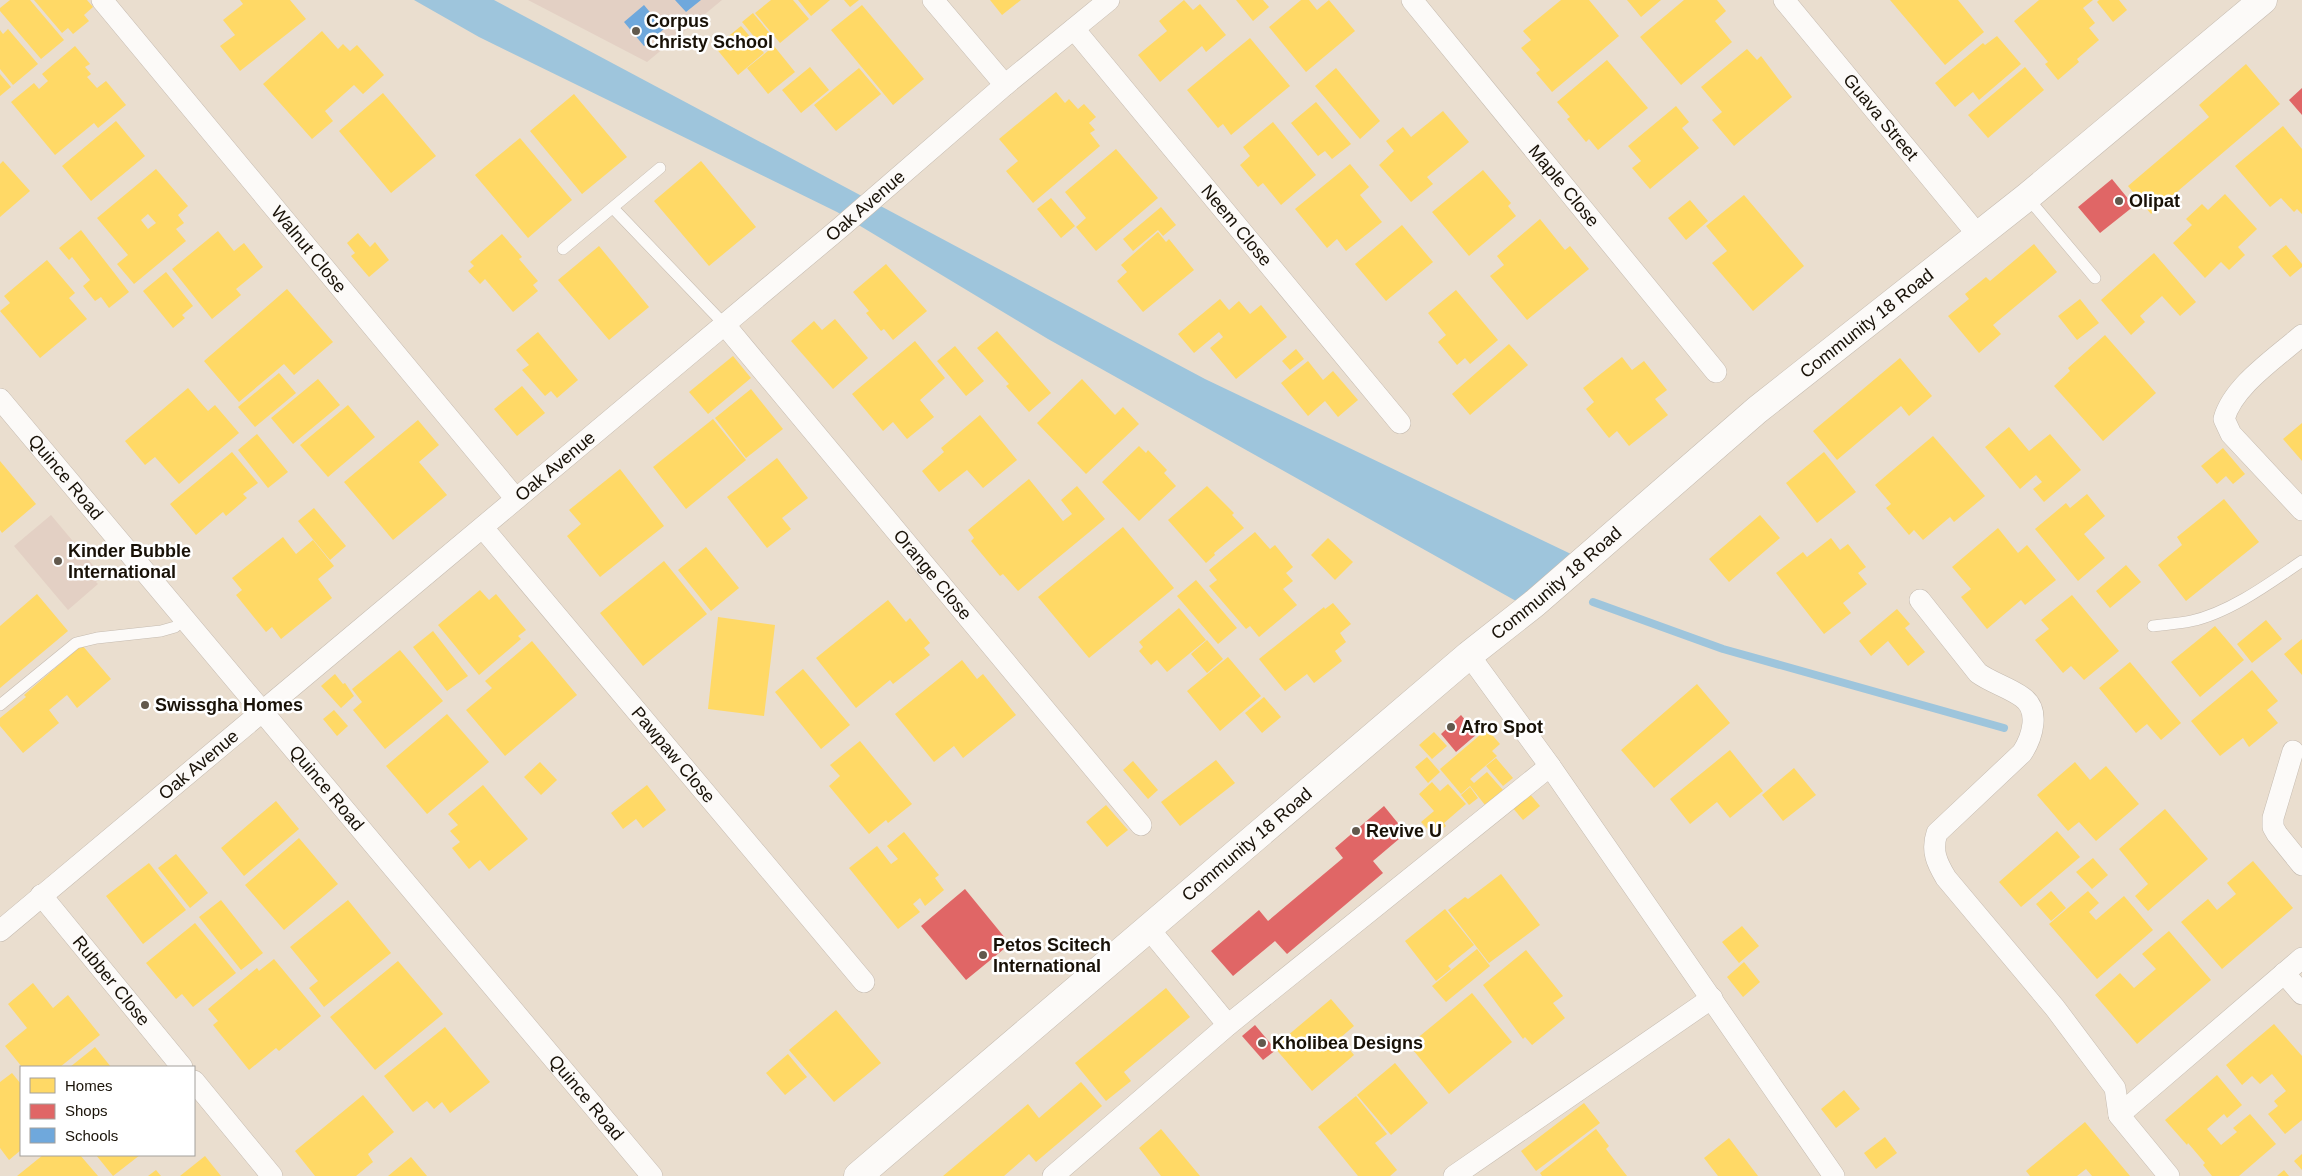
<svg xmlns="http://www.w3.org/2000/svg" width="2302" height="1176" viewBox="0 0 2302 1176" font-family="Helvetica,sans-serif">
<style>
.education{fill:#e3d0c4}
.water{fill:#9ec5dc}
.homes{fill:#ffd966;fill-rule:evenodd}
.shops{fill:#e06666}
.schools{fill:#6fa8dc}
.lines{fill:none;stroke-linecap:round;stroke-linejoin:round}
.stream{stroke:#9ec5dc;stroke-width:8}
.lane-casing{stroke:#c5bbb0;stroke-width:12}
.street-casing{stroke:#c5bbb0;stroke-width:22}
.secondary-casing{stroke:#c5bbb0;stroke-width:29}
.lane{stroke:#fcfaf8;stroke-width:11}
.street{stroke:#fcfaf8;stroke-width:21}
.secondary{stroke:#fcfaf8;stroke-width:28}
.poi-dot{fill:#62594d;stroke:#fff;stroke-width:2}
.labels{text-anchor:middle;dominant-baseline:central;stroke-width:5;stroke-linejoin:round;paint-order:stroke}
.poi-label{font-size:18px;font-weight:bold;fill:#181107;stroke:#fff;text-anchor:start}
.street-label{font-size:18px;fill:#181107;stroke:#fff}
</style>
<rect width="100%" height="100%" fill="#eadecf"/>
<path class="education" d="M528 0H722L647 62Z
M51 515 102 576 96 582 98 584 68 610 14 546Z"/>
<path class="water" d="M414 0H494L1205 379 1571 554 1516 601 1048 339 837 212 479 37Z"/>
<path class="homes" d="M10 0H30L64 40 41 59 0 11V8Z
M34 0H87L93 7 84 15 89 21 73 34 68 28 62 33Z
M240 0H290L306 19 240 71 220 46 235 35 223 20 243 4Z
M771 0H793L809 19 780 43 755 13Z
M798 0H830L811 16Z
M844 0H859L850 7Z
M990 0H1021L1002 15Z
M1184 0 1193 10 1200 4 1226 35 1206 52 1202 46 1160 82 1138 55 1167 31 1159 21Z
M1236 0H1263L1269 7 1253 21Z
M1301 0H1309L1317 10 1329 0 1355 31 1306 72 1269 27Z
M1561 0H1589L1619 36 1552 92 1536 73 1540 70 1521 48 1531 40 1523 31Z
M1627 0H1661L1641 17Z
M1684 0H1717L1726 11 1715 21 1732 42 1681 85 1640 37Z
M1890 0H1958L1984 32 1945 65Z
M2039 0H2093L2083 8 2095 23 2089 28 2099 40 2077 59 2079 62 2058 80 2045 64 2048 62 2014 21Z
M2099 0H2119L2127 10 2113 22 2097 2Z
M862 5 924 79 893 105 831 30Z
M753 13 772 36 761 45 742 22Z
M741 26 764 53 738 75 715 47Z
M8 29 38 64 13 85 0 69V30L3 34Z
M322 31 338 49 343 44 350 51 357 45 384 75 363 94 354 85 325 111 333 121 312 139 263 84Z
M1997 36 2021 64 1979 100 1973 92 1955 107 1935 83 1983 43 1985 45Z
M1250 38 1290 86 1231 135 1223 124 1218 128 1187 90Z
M75 46 90 64 85 67 91 74 87 77 97 88 106 81 126 105 98 128 94 123 55 155 11 102 34 83 39 89 48 81 42 74Z
M774 46 795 72 768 94 747 68Z
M1747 49 1757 60 1761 56 1792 97 1734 146 1712 120 1722 112 1701 87Z
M1607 60 1648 108 1598 150 1589 139 1586 142 1567 119 1570 117 1557 102Z
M2246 64 2280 104 2151 214 2128 186 2209 117 2199 105Z
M810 67 829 90 801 113 782 90Z
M2025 67 2044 90 1988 138 1968 115Z
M859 68 881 94 836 131 814 105Z
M1336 68 1380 121 1360 139 1315 86Z
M0 74 11 87 0 96Z
M1056 92 1065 103 1069 99 1078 109 1084 104 1096 117 1089 123 1095 130 1090 133 1100 146 1033 203 1006 171 1018 161 999 139Z
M383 93 436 156 391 193 339 131Z
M574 94 627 157 582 194 530 131Z
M1316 102 1351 144 1332 159 1325 151 1318 156 1291 123Z
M1676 106 1689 122 1682 128 1699 148 1650 189 1632 168 1641 161 1628 146Z
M1443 111 1469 142 1427 177 1433 184 1411 202 1379 165 1394 151 1386 141 1403 127 1411 137Z
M116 121 145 156 91 201 62 166Z
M1273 122 1316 175 1281 205 1263 183 1258 187 1240 165 1250 156 1243 147Z
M2283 126 2302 149V214L2297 209 2294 212 2281 198 2270 207 2235 166Z
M520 138 572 200 528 238 475 175Z
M1116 149 1158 198 1096 251 1076 227 1086 218 1065 192Z
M3 161 30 191 0 217V164Z
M701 161 756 227 709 266 654 201Z
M1350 164 1369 187 1360 195 1382 222 1346 251 1337 239 1327 248 1295 209Z
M156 169 188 206 178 215 184 223 176 229 186 241 134 284 117 264 128 255 97 218ZM148 214 156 223 148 229 141 220Z
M1483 170 1511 203 1508 206 1516 216 1469 256 1432 212Z
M2225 194 2257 229 2238 247 2245 255 2229 270 2221 262 2205 278 2173 243 2192 225 2186 219 2202 204 2208 210Z
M1744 195 1804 266 1753 311 1712 263 1727 251 1706 226Z
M1051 198 1075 226 1061 238 1037 209Z
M1690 200 1708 221 1686 240 1668 218Z
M1161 207 1176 225 1163 236 1158 230 1133 251 1123 239Z
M1540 219 1565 250 1570 246 1589 269 1527 320 1490 276 1504 265 1497 256Z
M1402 225 1433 262 1386 301 1355 264Z
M81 230 129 292 109 308 101 297 95 301 83 286 90 280 72 257 69 260 59 248Z
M218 231 234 251 244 243 263 267 236 289 241 295 212 319 172 269Z
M1158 232 1166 242 1169 239 1194 270 1143 312 1117 281 1127 272 1121 265Z
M358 233 370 247 375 242 389 260 369 277 351 256 355 253 347 243Z
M502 234 522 257 519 259 538 281 533 285 538 291 513 312 485 279 480 284 468 271 474 266 470 262Z
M2034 244 2057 272 1993 325 2001 334 1979 353 1948 316 1969 299 1965 294 1986 277 1990 281Z
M2286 245 2302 264V267L2290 277 2272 256Z
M599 246 649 307 609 340 558 280Z
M2154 253 2196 302 2180 316 2162 296 2140 316 2145 322 2131 335 2101 300Z
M47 260 75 293 69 298 87 319 40 358 0 311 10 303 4 296Z
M886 264 927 311 893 340 884 329 881 331 866 313 869 311 853 292Z
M166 272 193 306 182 315 185 318 173 328 143 291Z
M287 289 333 342 294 375 284 364 239 402 204 361Z
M1456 290 1498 340 1470 364 1465 358 1457 365 1438 342 1446 335 1428 313Z
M1220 299 1229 310 1239 301 1250 314 1261 305 1287 337 1236 379 1210 348 1223 337 1219 332 1194 353 1178 334Z
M2080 299 2099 323 2077 340 2058 316Z
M835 319 868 358 833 389 791 341 814 321 822 330Z
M997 331 1051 393 1029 412 1006 386 1009 384 977 348Z
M538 332 578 380 557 398 551 391 545 396 522 370 529 365 516 350Z
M2105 335 2156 393 2103 441 2054 386 2070 371 2068 368Z
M915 341 945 378 920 400 934 417 907 439 893 422 883 431 852 394Z
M1509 344 1528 365 1470 415 1452 394Z
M955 346 984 381 966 396 937 361Z
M1296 349 1304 359 1290 370 1282 361Z
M733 356 751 378 708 414 689 392Z
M1622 357 1632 370 1644 361 1667 390 1655 399 1668 415 1629 446 1617 431 1609 438 1586 409 1594 402 1583 388Z
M1900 358 1932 396 1909 416 1901 406 1837 460 1813 431Z
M1308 361 1323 380 1333 371 1358 400 1338 417 1325 401 1308 416 1281 383Z
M279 373 296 393 255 427 238 407Z
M318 379 340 405 293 444 271 418Z
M1082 379 1115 415 1123 407 1139 424 1086 474 1037 423Z
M522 386 545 413 517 436 494 409Z
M188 388 208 411 215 405 239 433 179 484 155 457 145 465 125 441Z
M751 389 783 429 746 458 715 418Z
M348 405 375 437 328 477 300 445Z
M980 415 1017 460 983 488 967 470 939 492 922 471 944 452 941 448Z
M713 419 746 460 686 509 653 467Z
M418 420 439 445 419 462 447 495 393 540 344 482Z
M2302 423V461L2283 439Z
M2009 427 2029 451 2050 434 2081 470 2044 502 2033 489 2042 482 2036 475 2020 489 1985 447Z
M257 434 288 472 268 488 238 450Z
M1933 436 1985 496 1954 522 1950 517 1923 540 1914 530 1909 535 1886 508 1891 504 1875 485Z
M1139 446 1146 453 1148 450 1167 470 1164 473 1176 486 1139 521 1102 482Z
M2223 448 2245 474 2233 484 2226 476 2217 484 2201 466Z
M232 452 258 483 243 494 247 498 226 516 223 512 196 535 170 504Z
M1824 452 1856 492 1817 523 1786 483Z
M777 458 808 498 782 518 791 529 767 548 727 497Z
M0 461 36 504 2 533 0 530Z
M620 469 664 526 600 577 567 536 581 524 569 510Z
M1029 479 1063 521 1072 514 1061 500 1077 486 1105 519 1018 591 1003 574 1000 576 971 541 974 538 968 530Z
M1207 486 1234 513 1232 515 1244 528 1214 553 1215 555 1206 563 1168 520Z
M2087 494 2105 516 2084 534 2105 558 2078 581 2035 529 2066 503 2070 508Z
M2224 499 2259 542 2186 601 2158 565 2182 545 2177 537Z
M314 508 346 546 330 560 298 521Z
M1760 515 1780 538 1729 582 1709 559Z
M1123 527 1174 588 1089 658 1038 597Z
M1998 528 2018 553 2027 545 2056 580 2025 605 2021 600 1987 629 1961 597 1971 589 1952 567Z
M1255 532 1270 549 1275 545 1293 567 1286 573 1293 581 1283 589 1297 605 1259 637 1250 626 1246 629 1209 586 1217 580 1209 570Z
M283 537 296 554 313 540 334 566 318 579 332 598 281 639 272 627 266 632 236 595 242 590 232 578Z
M1328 538 1353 562 1335 580 1311 555Z
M1831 538 1840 550 1848 544 1866 567 1858 573 1867 584 1843 603 1851 613 1824 634 1776 573 1803 552 1807 557Z
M706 547 739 588 711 611 678 570Z
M664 561 707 614 643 666 600 613Z
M2126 565 2141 582 2110 608 2096 591Z
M1196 580 1237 628 1218 644 1177 596Z
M480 590 489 600 496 594 526 630 518 636 521 639 479 675 438 625Z
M37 594 68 631 0 688V626Z
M2072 595 2119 651 2084 680 2071 666 2063 673 2035 640 2049 629 2041 620Z
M888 600 906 622 910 618 930 643 924 648 930 655 893 684 890 680 856 708 816 658Z
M1333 603 1351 624 1340 633 1346 642 1335 651 1342 661 1314 683 1307 674 1285 691 1259 659 1324 607 1325 609Z
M1179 608 1206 640 1167 672 1157 660 1151 665 1139 651 1143 647 1139 642Z
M1897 609 1910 624 1905 628 1925 652 1908 666 1888 641 1871 656 1859 641Z
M718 617 775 625 764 716 708 709Z
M2266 620 2282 639 2252 663 2237 644Z
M2215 626 2244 660 2200 697 2171 662Z
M433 631 468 676 447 691 413 647Z
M2302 639V675L2284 654Z
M1207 640 1223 659 1207 673 1191 654Z
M532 641 577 695 505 756 466 710 492 688 485 681Z
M82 645 111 679 77 708 67 695 49 710 59 723 23 753 0 726V718L26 697 24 695Z
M400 650 443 701 385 749 353 710 362 702 352 689Z
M1228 657 1261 696 1220 731 1187 691Z
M962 660 977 679 983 674 1016 715 963 758 954 746 934 762 895 714Z
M2130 662 2181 723 2161 740 2147 724 2136 733 2099 688Z
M803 669 850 725 821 749 775 692Z
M2252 670 2278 701 2267 710 2278 723 2249 747 2243 738 2220 756 2191 721Z
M335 674 343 684 345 683 354 696 341 708 321 686Z
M1697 684 1730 723 1654 788 1621 750Z
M1264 697 1281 717 1262 733 1245 713Z
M334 710 348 726 337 736 323 719Z
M447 714 489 762 427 814 386 766Z
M1487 729 1500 744 1492 751 1497 756 1470 779 1474 783 1487 772 1503 790 1485 805 1470 786 1461 794 1440 769Z
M1434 732 1447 746 1432 759 1419 745Z
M860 741 912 804 888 823 886 820 869 834 829 786 840 776 830 765Z
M1730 750 1763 791 1730 818 1717 802 1690 824 1670 799Z
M1427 757 1440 772 1428 783 1415 767Z
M1496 758 1513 778 1503 786 1486 766Z
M1216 760 1235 783 1180 826 1161 802Z
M1133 761 1158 790 1148 799 1123 770Z
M540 762 557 780 541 795 524 777Z
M2075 762 2090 780 2106 766 2139 804 2096 841 2079 822 2068 831 2037 795Z
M1794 768 1816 795 1783 821 1762 795Z
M1432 782 1440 791 1448 784 1466 804 1444 823 1446 826 1434 836 1421 822 1434 811 1419 794Z
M483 785 528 839 489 871 480 860 469 869 452 848 460 842 450 831 458 825 448 814Z
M647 785 666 810 643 828 636 819 623 829 611 813Z
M1470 787 1478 798 1469 805 1461 795Z
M1529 793 1540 806 1523 820 1512 807Z
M276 801 299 829 244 876 221 848Z
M1106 805 1128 830 1107 847 1086 822Z
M2165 809 2208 859 2148 911 2135 896 2148 884 2119 849Z
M2057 831 2080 857 2021 907 1999 882Z
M904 832 939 875 935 878 944 890 925 906 920 898 913 904 920 912 898 929 849 868 877 846 891 864 898 859 887 846Z
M299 838 338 884 284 930 245 885Z
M176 854 208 893 190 908 158 868Z
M2093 858 2108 875 2092 889 2076 872Z
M2253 861 2293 908 2222 969 2181 922 2208 899 2217 910 2236 894 2227 883Z
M149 863 186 910 143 944 106 896Z
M1501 874 1540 925 1489 963 1448 910 1465 897 1468 899Z
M2051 891 2066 908 2051 921 2036 904Z
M2088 891 2099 903 2089 912 2096 920 2124 896 2153 930 2097 979 2049 924Z
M221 900 263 953 241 970 199 917Z
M348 900 391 953 324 1007 309 988 318 981 290 947Z
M1445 909 1474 945 1448 966 1451 969 1436 981 1405 941Z
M195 923 236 973 193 1007 182 994 176 999 146 963Z
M1742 926 1759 946 1739 963 1722 942Z
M2169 931 2211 980 2137 1044 2095 995 2120 973 2134 988 2156 969 2142 954Z
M1477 949 1490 966 1446 1002 1432 986Z
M1526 950 1563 996 1553 1003 1565 1018 1532 1045 1525 1037 1523 1039 1483 985Z
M274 959 321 1016 279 1051 276 1048 249 1070 213 1025 218 1021 208 1009 257 968 259 971Z
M398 961 443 1014 375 1070 330 1017Z
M1744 962 1760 982 1743 997 1727 977Z
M33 983 53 1008 68 995 100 1035 60 1067H22L5 1046 27 1028 8 1004Z
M1166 988 1190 1017 1124 1072 1131 1081 1106 1101 1075 1063Z
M1472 993 1512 1042 1449 1094 1409 1045Z
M1331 999 1354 1026 1340 1038 1354 1055 1312 1091 1274 1047Z
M836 1010 881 1063 834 1102 789 1050Z
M2274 1024 2302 1056V1120L2285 1134 2268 1114 2278 1106 2274 1101 2286 1091 2272 1074 2260 1084 2252 1076 2242 1085 2226 1065Z
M445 1027 490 1082 450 1113 442 1102 434 1109 427 1101 413 1112 384 1076Z
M95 1047 111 1067H70Z
M788 1054 807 1077 785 1095 766 1073Z
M1395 1063 1428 1103 1391 1135 1357 1095Z
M12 1073 21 1084V1150L9 1160 0 1148V1082Z
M2217 1075 2242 1105 2227 1118 2224 1114 2207 1129 2221 1145 2237 1132 2233 1128 2250 1114 2276 1144 2239 1176H2212L2203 1165 2205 1163 2188 1143 2187 1145 2165 1120Z
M1081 1082 1102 1106 1036 1162 1029 1154 1004 1176H943L1028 1104 1039 1118Z
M1844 1090 1860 1109 1836 1128 1821 1109Z
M363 1095 394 1132 368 1154 373 1162 356 1176H315L295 1151Z
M1356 1096 1387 1134 1375 1143 1397 1170 1390 1176H1358L1318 1127Z
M1584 1103 1600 1123 1536 1171 1521 1151Z
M2085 1122 2130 1176H2092L2086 1169 2077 1176H2030L2026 1171Z
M1161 1129 1200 1176H1161L1139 1148Z
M1596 1129 1609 1146 1606 1149 1627 1176H1542L1540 1173Z
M1885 1137 1897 1153 1876 1169 1864 1153Z
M1729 1138 1758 1176H1718L1704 1158Z
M2302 1154V1170L2294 1161Z
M43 1155H80L98 1176H17Z
M96 1155H140L113 1176Z
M205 1156 221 1176H180Z
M411 1157 427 1176H388Z
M156 1170 161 1176H148Z
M2284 1170 2289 1176H2277Z"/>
<path class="shops" d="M2302 88V115L2289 100Z
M2112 179 2134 206 2100 233 2078 207Z
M1461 715 1477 734 1456 752 1441 734Z
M1384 806 1406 833 1373 861 1383 873 1287 954 1275 941 1233 976 1211 951 1259 910 1268 921 1343 858 1335 848Z
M965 889 1010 944 966 980 921 926Z
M1255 1025 1276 1050 1263 1060 1242 1036Z"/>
<path class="schools" d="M675 0H701L686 12Z
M644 5 664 29 644 46 624 22Z"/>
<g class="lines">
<path class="stream" d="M1593 602 1723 649 2004 728"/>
<g class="lane-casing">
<path id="lane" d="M2027 197 2095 278
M613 208 724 324
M563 249 660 168
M2153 626C2165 624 2178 624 2191 621 2229 613 2270 583 2302 561
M0 705 76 643 97 638 161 631 175 627 185 618"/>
</g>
<g class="street-casing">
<g id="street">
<path id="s1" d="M102 0 516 499"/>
<path d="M933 0 1005 85"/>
<path id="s2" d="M1412 0 1716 372"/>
<path id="s3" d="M1784 0 1978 235"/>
<path id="s4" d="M1074 29 1400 423"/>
<path id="s5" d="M724 324 1141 825"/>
<path d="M2302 335C2276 358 2233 386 2224 419L2231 434 2302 510"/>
<path id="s6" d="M0 399 652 1176"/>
<path id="s7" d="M483 528 864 982"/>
<path d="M1920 600 1978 673C1992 683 2008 687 2022 697 2041 710 2032 738 2022 753L1937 833C1931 851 1937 863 1946 878L2055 1008 2115 1088 2119 1115 2169 1176"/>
<path d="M1469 655 1550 766 1834 1176"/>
<path d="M2293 751 2273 818V827L2277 834 2302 865"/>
<path id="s8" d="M41 895 182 1067"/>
<path d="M1149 929 1228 1025"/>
<path id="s9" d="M0 931 841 227 1005 85 1109 0"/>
<path d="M2284 973 2302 994"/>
<path d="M194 1081 272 1176"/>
<path d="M2119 1115 2302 958"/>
<path d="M1053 1176 1228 1025 1550 766"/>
<path d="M1454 1176 1712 998"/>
</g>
</g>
<g class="secondary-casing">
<g id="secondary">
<path id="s10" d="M858 1176 1469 655 1535 603 1757 410 2027 197 2263 0"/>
</g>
</g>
<use href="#lane" class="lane"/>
<use href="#street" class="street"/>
<use href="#secondary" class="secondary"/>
</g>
<g class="poi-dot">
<circle cx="636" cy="31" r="5"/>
<circle cx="2119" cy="201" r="5"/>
<circle cx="58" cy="561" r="5"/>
<circle cx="145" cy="705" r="5"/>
<circle cx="1451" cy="727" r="5"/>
<circle cx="1356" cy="831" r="5"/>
<circle cx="983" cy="955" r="5"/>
<circle cx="1262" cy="1043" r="5"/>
</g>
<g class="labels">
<g class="poi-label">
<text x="646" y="21">Corpus<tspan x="646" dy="21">Christy School</tspan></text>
<text x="2129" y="201">Olipat</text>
<text x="68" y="551">Kinder Bubble<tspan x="68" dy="21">International</tspan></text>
<text x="155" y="705">Swissgha Homes</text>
<text x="1461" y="727">Afro Spot</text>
<text x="1366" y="831">Revive U</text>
<text x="993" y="945">Petos Scitech<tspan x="993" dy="21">International</tspan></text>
<text x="1272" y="1043">Kholibea Designs</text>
</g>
<g class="street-label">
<text stroke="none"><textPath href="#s3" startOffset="152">Guava Street</textPath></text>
<text stroke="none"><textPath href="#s2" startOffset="240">Maple Close</textPath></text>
<text stroke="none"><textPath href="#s9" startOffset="1129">Oak Avenue</textPath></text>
<text stroke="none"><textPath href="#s4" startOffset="255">Neem Close</textPath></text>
<text stroke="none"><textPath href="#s1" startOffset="324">Walnut Close</textPath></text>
<text stroke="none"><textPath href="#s10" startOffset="1321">Community 18 Road</textPath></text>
<text stroke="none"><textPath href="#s9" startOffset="724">Oak Avenue</textPath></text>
<text stroke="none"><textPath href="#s6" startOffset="102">Quince Road</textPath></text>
<text stroke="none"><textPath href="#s5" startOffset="326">Orange Close</textPath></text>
<text stroke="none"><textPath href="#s10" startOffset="916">Community 18 Road</textPath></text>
<text stroke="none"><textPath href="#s7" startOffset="296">Pawpaw Close</textPath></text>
<text stroke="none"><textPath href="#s9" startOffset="259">Oak Avenue</textPath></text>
<text stroke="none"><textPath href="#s6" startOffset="508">Quince Road</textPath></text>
<text stroke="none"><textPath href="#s10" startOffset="511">Community 18 Road</textPath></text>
<text stroke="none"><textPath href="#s8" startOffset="111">Rubber Close</textPath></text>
<text stroke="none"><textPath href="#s6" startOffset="912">Quince Road</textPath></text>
</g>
</g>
<rect x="20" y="1066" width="175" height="90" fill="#ffffff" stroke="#a3a09c"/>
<rect x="30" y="1078" width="25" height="15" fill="#ffd966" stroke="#a3a09c"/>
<text x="65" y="1091" font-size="15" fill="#181107">Homes</text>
<rect x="30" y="1104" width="25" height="15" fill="#e06666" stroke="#a3a09c"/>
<text x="65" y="1116" font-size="15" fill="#181107">Shops</text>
<rect x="30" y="1128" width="25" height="15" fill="#6fa8dc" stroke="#a3a09c"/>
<text x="65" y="1141" font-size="15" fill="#181107">Schools</text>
</svg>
